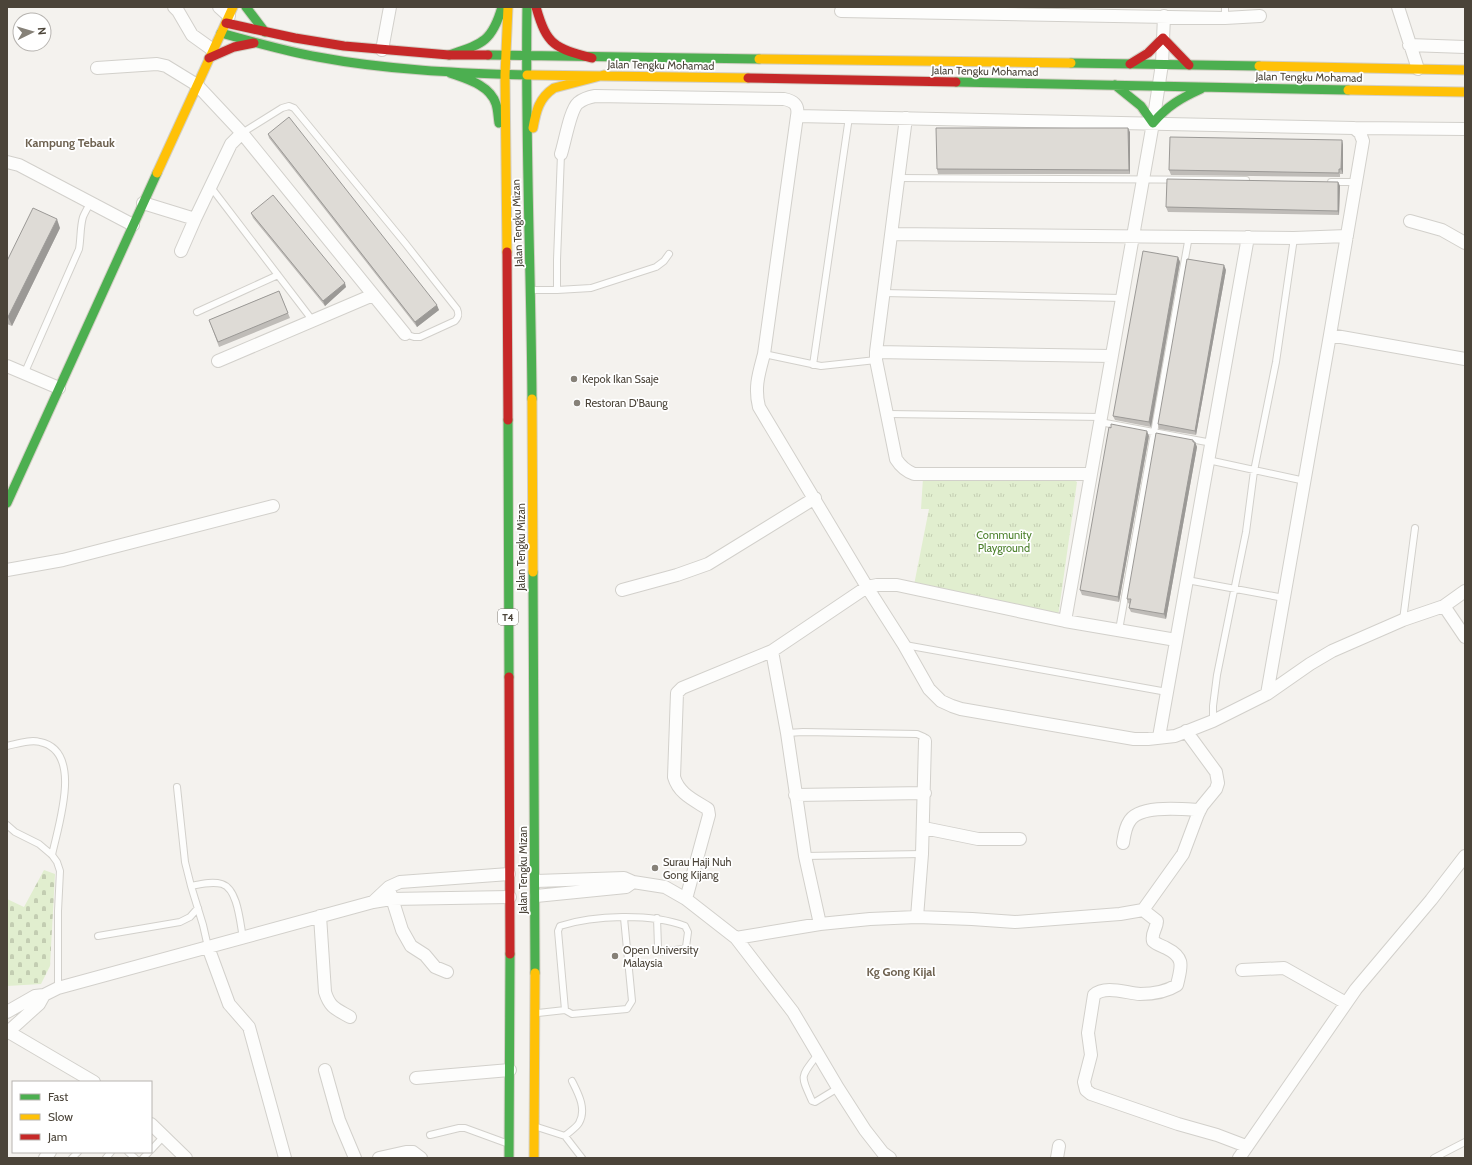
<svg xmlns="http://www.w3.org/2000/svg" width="1472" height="1165" viewBox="0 0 1472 1165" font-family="Cabin,sans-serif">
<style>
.cemetery{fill:url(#cemetery-stones)}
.park{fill:url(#park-tufts)}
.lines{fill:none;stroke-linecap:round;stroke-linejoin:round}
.lane-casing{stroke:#d2d0cb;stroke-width:8}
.street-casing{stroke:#d2d0cb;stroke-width:14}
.fast-casing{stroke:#d3cfc5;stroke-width:11}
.slow-casing{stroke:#d3cfc5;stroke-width:11}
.jam-casing{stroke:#d3cfc5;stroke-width:11}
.lane{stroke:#fdfdfc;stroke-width:6}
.street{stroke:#fdfdfc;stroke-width:12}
.fast{stroke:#4caf50;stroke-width:9}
.slow{stroke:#ffc107;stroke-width:9}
.jam{stroke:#c62828;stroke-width:9}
.wall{fill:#bfbcb8}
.shaded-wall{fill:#9b9996}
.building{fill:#dedbd6;stroke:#9b9996}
.poi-dot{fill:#868178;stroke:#fff;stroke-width:1.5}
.labels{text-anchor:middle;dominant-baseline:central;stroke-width:3.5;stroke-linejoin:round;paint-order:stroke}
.shield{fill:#fff;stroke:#817c74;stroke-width:1}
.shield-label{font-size:10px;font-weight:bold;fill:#4b4439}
.street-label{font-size:11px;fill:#4b4439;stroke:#fff}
.poi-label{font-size:11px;fill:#4b4439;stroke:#fff;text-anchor:start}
.park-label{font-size:11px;fill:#4a7f2a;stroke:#fff}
.neighbourhood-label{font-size:12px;font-weight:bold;fill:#6e6250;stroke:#fff}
</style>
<defs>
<pattern id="cemetery-stones" width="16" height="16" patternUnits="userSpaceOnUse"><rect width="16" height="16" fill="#e1eecf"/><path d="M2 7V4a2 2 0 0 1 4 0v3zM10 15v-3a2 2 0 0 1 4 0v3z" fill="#c3cdb2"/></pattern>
<pattern id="park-tufts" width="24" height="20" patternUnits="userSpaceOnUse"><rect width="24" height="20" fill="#e1eecf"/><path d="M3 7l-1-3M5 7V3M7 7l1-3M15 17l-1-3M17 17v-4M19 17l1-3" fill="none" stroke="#c3cdb2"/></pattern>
</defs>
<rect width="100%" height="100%" fill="#f4f2ee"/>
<path class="cemetery" d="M44 870 55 874 50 966 41 984 7 986V899L24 907Z"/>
<path class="park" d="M923 478H1071L1077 482 1058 617 914 585 929 509H921Z"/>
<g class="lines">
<g class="lane-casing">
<path id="lane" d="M1225 7V18
M242 133 282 108 289 106 294 108 405 243 457 309C459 314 459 317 455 321L420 337H414L405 334
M898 178 1246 180
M1331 182H1356
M210 186 313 321
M535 290H557V260L561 154
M557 290 591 288 656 267 664 261 669 254
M883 293 1122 298
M197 312 278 275
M764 354 821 366 876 360
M813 365 849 117
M25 372 79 249C81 238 80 227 83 217 85 212 88 207 91 202
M888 414 1101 417
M1100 422 1212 443
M1208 460 1305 481
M1187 580 1284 598
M1403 620 1415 528
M1119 630 1189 236
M905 645 1167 692
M1213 721V706L1217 675 1236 581 1246 532 1254 471 1276 362 1294 238
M787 733 803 732 917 734 924 737 925 741
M7 746C17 744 30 739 40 742 84 751 58 826 52 855
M177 787 185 862 191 886
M7 825 15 832 39 844 52 855 57 862 60 871 58 911V988
M805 856 922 854
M98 936 180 922 190 917 198 908
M208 947 203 925 191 886C201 884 212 881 222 884 238 889 240 923 243 938
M565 1010 558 931 560 926C594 915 651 913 685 926L688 932 686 947 682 949 661 952 658 947 657 918
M538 1013 565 1010 572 1014 627 1009 632 1001 624 918
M818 1054C800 1078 800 1074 812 1101L815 1102 838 1088
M537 1127 565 1136 582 1158
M430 1135 459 1128H465L506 1143
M565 1136C569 1132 576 1128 579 1123 587 1109 578 1093 572 1081
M151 1150 164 1136
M128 1152 135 1158
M72 1158 78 1152
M106 1158 111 1152
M143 1158 149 1152
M1434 1158 1465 1142"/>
</g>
<g class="street-casing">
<path id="street" d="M174 7 178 11 192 35 213 50
M219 7 229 16
M1398 7 1418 69
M841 11 1225 18 1260 16
M1409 45 1465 47
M382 50 390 7
M97 68 157 64 166 66 197 85 242 133 405 334
M906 118 876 352V360L896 459C901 467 906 471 914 474H1090
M1354 128 1465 129
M561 154C565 142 570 110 578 103 583 99 589 97 595 96L784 99C794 101 799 105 797 116L764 354C759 373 754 387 759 407L867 587 904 645 929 689 941 701 952 706 961 709 1134 739H1148L1175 736 1213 721 1267 694 1330 335 1363 141 1360 133 1354 128 797 116
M7 162 19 165 133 225
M143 203 195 219
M1410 221 1442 230 1465 243
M891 234 1294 238 1347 236
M181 251 195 219 231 144 242 133
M1330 335 1465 359
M876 352 1111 356
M218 361 373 295
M7 366 59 388
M7 570 63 560 273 506
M622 590 677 575 708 564 815 498
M1465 591 1444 606 1465 637
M1065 621 1153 123 1162 64 1164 16
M772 651 787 733 805 856 820 924
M1267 694 1310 664 1332 651 1403 620 1444 606
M1159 737 1248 237
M795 795 925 793
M924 828 978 839H1020
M1123 843C1124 837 1125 828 1129 822 1138 804 1183 809 1200 810
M536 881 624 878 633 882 665 887 686 899 736 938 793 1012 838 1088 865 1130 883 1153 890 1158
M390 892 402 930 411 946 425 955 435 967 447 972
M536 896 626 887 633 882
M686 899 709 815 708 809C694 800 679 794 674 777L677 693 682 688 772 651 867 587 877 585H897L1065 621 1176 640
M373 902 389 887 400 882 509 874
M1143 910 1183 854 1198 814 1202 806 1216 789 1218 783 1216 772 1186 731
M320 916 325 992C330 1008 336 1009 350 1017
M917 917 922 854 925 741
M736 938 820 924 870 919 917 917 972 919 1015 922 1120 914 1143 910 1157 921C1157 928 1151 933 1153 941 1156 944 1162 946 1166 948 1186 958 1181 967 1177 985 1166 992 1154 994 1140 994 1126 993 1105 985 1094 995L1088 1033 1091 1055 1084 1082 1086 1090 1091 1094 1178 1124 1217 1135 1246 1146
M208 947 229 1004 249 1027 285 1158
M1242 970 1284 968 1346 1003
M7 1012 35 996 44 995 58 988 373 902 391 899 510 897
M7 1031 94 1082
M8 1032 39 1004 44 995
M325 1070 339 1120 355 1158
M416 1078 510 1070
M151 1124 186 1158
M45 1158 50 1152
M379 1158 406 1152H413L421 1158
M1057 1158 1059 1146
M1239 1158 1356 989 1431 900 1465 856"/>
</g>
<g class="fast-casing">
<path id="fast" d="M246 7 265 32
M527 7C525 138 531 268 532 399
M221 33C253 42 285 51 318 57 387 70 457 73 527 75
M449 55C482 44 492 42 502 7
M488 55 759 59
M1071 63 1259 66
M450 73C467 79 490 85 496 104 498 110 498 117 499 123
M956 82 1348 90
M1115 85 1141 106 1153 123C1167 106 1181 98 1201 89
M508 420 509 677
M7 503 157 173
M533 572 535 973
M509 1158 510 954"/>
</g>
<g class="slow-casing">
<path id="slow" d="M759 59 1071 63
M1259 66 1465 70
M527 75 748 78
M1348 90 1465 92
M533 128C536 111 539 98 554 88L604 75
M157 173 233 7
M507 252 505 75 508 7
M532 399 533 572
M534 1158 535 973"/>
</g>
<g class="jam-casing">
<path id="jam" d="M536 7C547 46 555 48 592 58
M226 23 295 38 344 46 449 55H488
M209 58 234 47 254 43
M1130 64 1148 53 1163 38 1189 65
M748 78 956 82
M507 252 508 420
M509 677 510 954"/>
</g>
<use href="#lane" class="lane"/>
<use href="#street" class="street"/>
<use href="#fast" class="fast"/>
<use href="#slow" class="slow"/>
<use href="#jam" class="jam"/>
</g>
<path class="wall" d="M1091 7H1129L1091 8Z
M1130 132V174H938L937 169Z
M268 134 439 310 417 327 269 138Z
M1342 140 1343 145V174H1340V177L1171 175 1169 170Z
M1338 182 1340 186 1339 215 1168 212 1166 207Z
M251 213 346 287 325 306 253 218Z
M60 228 12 326 7 324V261Z
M1178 257 1180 262 1151 427 1115 420 1113 416Z
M1226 270 1196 435 1159 429 1158 424Z
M279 291 290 318 219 347 209 320Z
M1149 436 1119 602 1082 595 1080 590Z
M1194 442H1195L1197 447 1166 619 1131 612 1129 608 1130 604 1128 603 1127 599Z"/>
<path class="shaded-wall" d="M1128 128 1130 132V174L1129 170Z
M1342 140 1343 145V174L1341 169Z
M1338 182 1340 186 1339 215 1338 211Z
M57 219 60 228 12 326 8 317Z
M1178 257 1180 262 1151 427 1149 422Z
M1224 265 1226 270 1196 435 1195 431Z
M345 283 346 287 325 306 323 301Z
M437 305 439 310 417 327 415 322Z
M1147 431 1149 436 1119 602 1118 597Z
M1193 440 1195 444V442L1197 447 1166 619 1164 614Z"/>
<path class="building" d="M289 117 437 305 415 322 268 134Z
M936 128H1128L1129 170 937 169Z
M1170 137 1342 140 1341 169H1339V173L1169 170Z
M1167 179 1338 182V211L1166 207Z
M273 195 345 283 323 301 251 213Z
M33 208 57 219 8 317H7V261Z
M1143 251 1178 257 1149 422 1113 416Z
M1187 259 1224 265 1195 431 1158 424Z
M279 291 288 313 218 342 209 320Z
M1111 424 1147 431 1118 597 1080 590 1109 427 1111 428Z
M1156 433 1193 440V442H1195L1164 614 1129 608 1131 599H1127Z"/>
<g class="poi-dot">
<circle cx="574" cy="379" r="4"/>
<circle cx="577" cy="403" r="4"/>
<circle cx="655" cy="868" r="4"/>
<circle cx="615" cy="956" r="4"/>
</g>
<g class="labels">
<rect class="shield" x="498" y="609" width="20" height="16" rx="3"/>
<g class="shield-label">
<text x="508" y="617">T4</text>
</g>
<g class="street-label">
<text transform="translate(661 65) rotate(1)">Jalan Tengku Mohamad</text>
<text transform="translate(985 71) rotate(1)">Jalan Tengku Mohamad</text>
<text transform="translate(1309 77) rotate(1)">Jalan Tengku Mohamad</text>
<text transform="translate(517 223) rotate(-92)">Jalan Tengku Mizan</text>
<text transform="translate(521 547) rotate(-90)">Jalan Tengku Mizan</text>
<text transform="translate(523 870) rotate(-90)">Jalan Tengku Mizan</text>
</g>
<g class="poi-label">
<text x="582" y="379">Kepok Ikan Ssaje</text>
<text x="585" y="403">Restoran D'Baung</text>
<text x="663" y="862">Surau Haji Nuh<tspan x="663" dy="13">Gong Kijang</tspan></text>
<text x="623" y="950">Open University<tspan x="623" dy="13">Malaysia</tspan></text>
</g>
<g class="park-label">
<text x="1004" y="535">Community<tspan x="1004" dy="13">Playground</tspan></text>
</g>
<g class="neighbourhood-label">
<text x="70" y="142">Kampung Tebauk</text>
<text x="901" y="971">Kg Gong Kijal</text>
</g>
</g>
<rect width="1472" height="1165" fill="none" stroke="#4b4439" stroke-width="16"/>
<rect x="12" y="1081" width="140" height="72" fill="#ffffff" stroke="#b7b4b0"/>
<rect x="20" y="1094" width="20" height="6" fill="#4caf50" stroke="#b7b4b0"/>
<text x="48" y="1101" font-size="12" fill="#4b4439">Fast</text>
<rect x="20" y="1114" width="20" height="6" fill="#ffc107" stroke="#b7b4b0"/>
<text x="48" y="1121" font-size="12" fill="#4b4439">Slow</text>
<rect x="20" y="1134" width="20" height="6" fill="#c62828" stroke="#b7b4b0"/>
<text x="48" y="1141" font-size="12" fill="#4b4439">Jam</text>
<g transform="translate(32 32) rotate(85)"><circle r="19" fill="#ffffff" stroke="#b7b4b0"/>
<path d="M0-3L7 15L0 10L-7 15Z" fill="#868178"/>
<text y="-6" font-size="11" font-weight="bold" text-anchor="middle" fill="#4b4439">N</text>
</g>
</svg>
